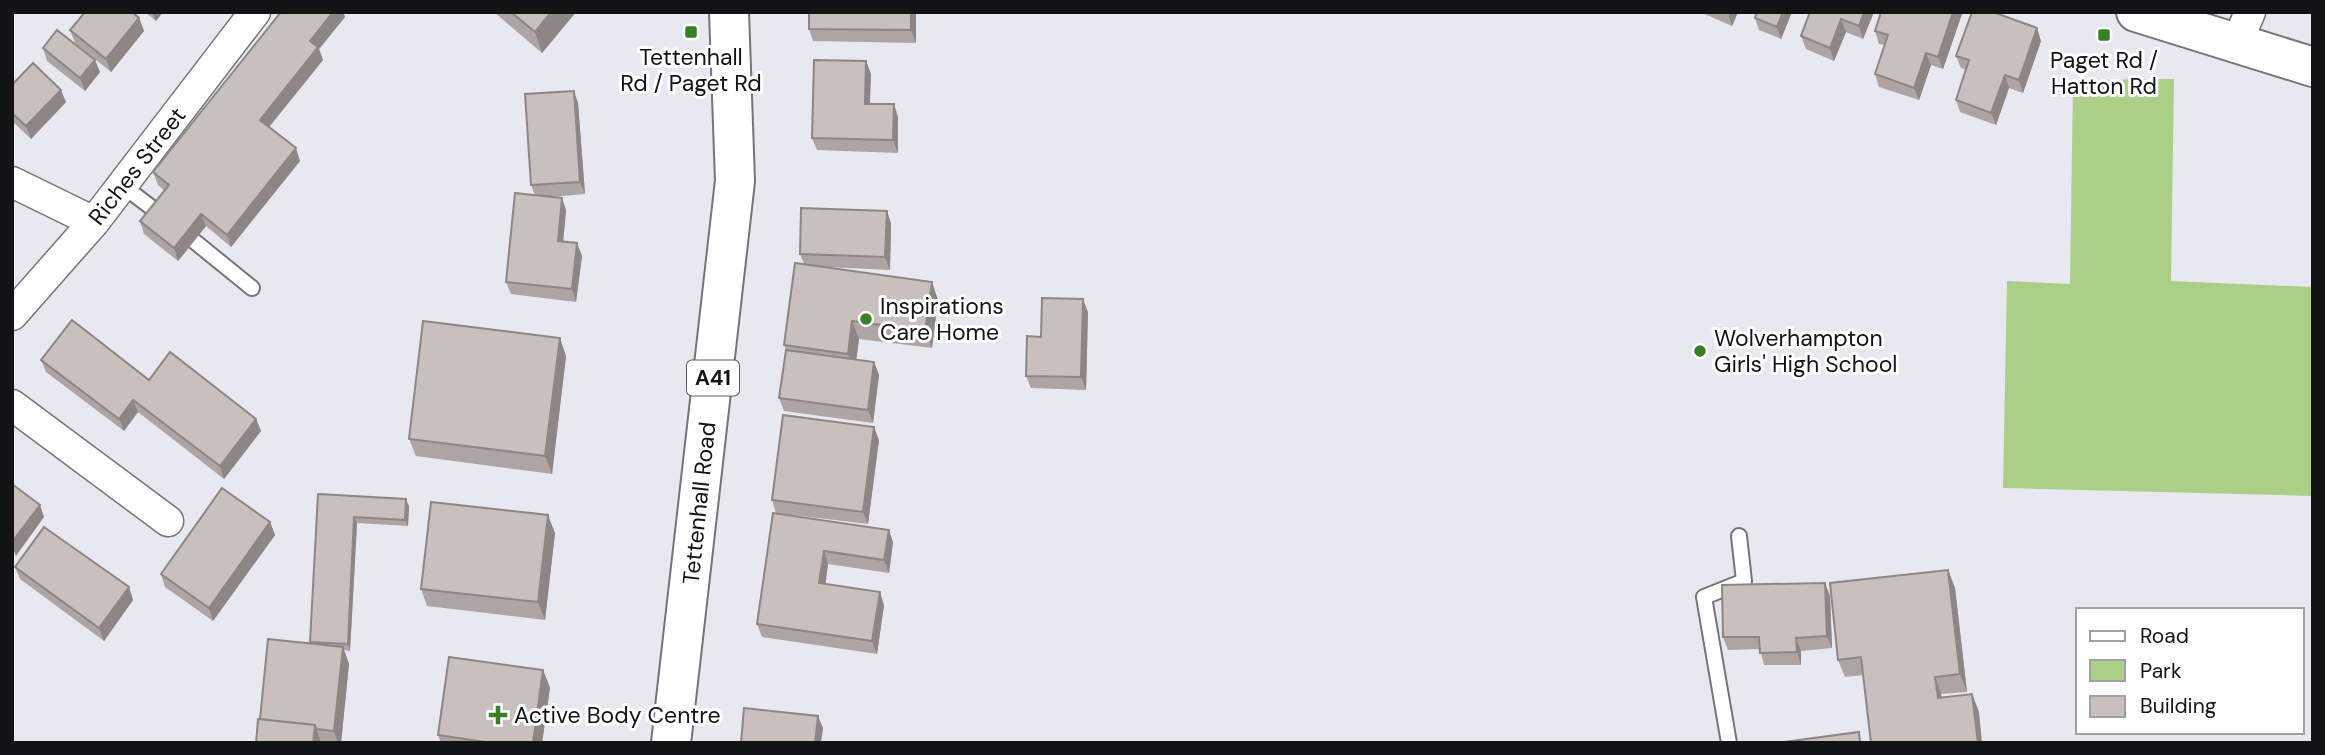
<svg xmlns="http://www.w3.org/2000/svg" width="2325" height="755" viewBox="0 0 2325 755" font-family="'DM Sans',sans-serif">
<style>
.green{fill:#accf87}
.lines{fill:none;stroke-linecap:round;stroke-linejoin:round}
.lane-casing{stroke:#74747b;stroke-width:18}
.street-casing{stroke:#74747b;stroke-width:33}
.secondary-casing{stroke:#74747b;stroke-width:42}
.highway-casing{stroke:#74747b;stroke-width:42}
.lane{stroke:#fff;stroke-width:14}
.street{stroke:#fff;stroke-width:30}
.secondary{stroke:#fff;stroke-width:38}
.highway{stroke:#fff;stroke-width:38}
.wall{fill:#ada4a3}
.shaded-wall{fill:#8d8684}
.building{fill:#c9bfbd;stroke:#8d8684;stroke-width:2}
.poi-dot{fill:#397f24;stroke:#fff;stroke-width:2.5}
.labels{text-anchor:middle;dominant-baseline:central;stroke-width:6;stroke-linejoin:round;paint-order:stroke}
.shield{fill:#fff;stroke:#595a5b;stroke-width:2}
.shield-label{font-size:21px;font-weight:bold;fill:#121315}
.poi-label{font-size:23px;fill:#121315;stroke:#fff;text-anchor:start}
.street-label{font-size:23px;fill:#121315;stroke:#fff}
</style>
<rect width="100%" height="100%" fill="#e8e8f1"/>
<path class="green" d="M2174 79 2171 281 2313 287V496L2003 488 2007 281 2070 284 2073 80Z"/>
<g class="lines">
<g class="lane-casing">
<path id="lane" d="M123 186 160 214
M194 241 252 288
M1729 743 1704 597 1744 581 1739 536"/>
</g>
<g class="street-casing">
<path id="street" d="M2237 43 2250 12
M12 182 94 222
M12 315 94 222 255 12
M12 405 168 521"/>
</g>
<g class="secondary-casing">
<path id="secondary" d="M2136 12 2313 67"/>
</g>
<g class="highway-casing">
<path id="highway" d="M671 743 735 181 729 12"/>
</g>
<use href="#lane" class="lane"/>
<use href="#street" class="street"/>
<use href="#secondary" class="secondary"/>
<use href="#highway" class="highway"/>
</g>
<path class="wall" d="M145 12H163L156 21Z
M281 12H343L345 17 319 49 323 60 269 127 300 161 231 247 206 226 178 261 144 234 140 221 165 191 158 185 153 172Z
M494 12H576L542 53Z
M916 12V43L813 41 809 29Z
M1700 12H1738L1732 26Z
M1757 12H1792L1781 39 1759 30 1755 18Z
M1809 12H1874L1863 39 1846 32 1834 61 1806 49 1801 36 1810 13Z
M1962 14 1943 69 1931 65 1919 100 1879 87 1875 74 1885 45 1879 44 1875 31Z
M139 18 144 31 111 72 75 43 70 30Z
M2041 41 2023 93 2009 88 1996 125 1960 112 1956 100 1966 70 1961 68 1956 56Z
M43 48 100 72 85 91 47 61Z
M866 61 871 74 870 104 898 117V153L817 150 812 138Z
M12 85 66 102 31 139 12 121Z
M578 103 585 194 551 197 566 210 563 242 582 256 576 302 511 294 506 282 535 195 531 185Z
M887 211 891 224 890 270 826 267 938 300 932 348 859 339 856 359 874 362 879 375 873 423 784 411 779 398 786 350 784 345 804 264 800 254Z
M1088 312 1086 390 1031 388 1026 376 1041 337Z
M566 356 552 474 416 456 409 439Z
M41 360 149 380 256 419 261 431 224 479 138 412 124 431 46 372Z
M879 440 868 524 776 513 772 500Z
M318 494 409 506 408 526 357 523 350 651 344 650 349 664 341 743H256L260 719 310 643Z
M773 513 893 542 889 573 828 564 825 584 884 605 877 654 762 637 757 624Z
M270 522 275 535 213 621 165 587 161 574Z
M555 533 545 620 427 606 421 589Z
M15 567 129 587 133 600 104 641 20 579Z
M1948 570 1955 588 1967 692 1941 694 1942 698 1972 694 1979 712 1863 675 1845 677 1838 660Z
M1830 596 1832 648 1801 651V665H1764L1760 649 1728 650 1723 637Z
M543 670 550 688 542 743H441L438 735Z"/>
<path class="shaded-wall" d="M152 12H163L156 21Z
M333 12H343L345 17 319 49 323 60 265 132 260 120 310 41Z
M551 12H576L542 53 535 32Z
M911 12H916V43L911 30Z
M1728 12H1738L1732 26 1728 13Z
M1783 12H1792L1781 39 1777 27Z
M1864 12H1874L1863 39 1859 26Z
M1953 12H1961L1962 14 1943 69 1938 57Z
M139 18 144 31 111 72 106 59Z
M1841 19 1846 32 1834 61 1830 48Z
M2037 28 2041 41 2023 93 2019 80Z
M1926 53 1931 65 1919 100 1914 88Z
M95 60 100 72 85 91 80 78Z
M866 61 871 74 869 116 865 104Z
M2005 75 2009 88 1996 125 1991 113Z
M61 90 66 102 31 139 26 126Z
M574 91 578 103 585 194 580 182Z
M894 104 898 117V153L893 140Z
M296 148 300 161 231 247 227 235Z
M562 198 566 210 562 254 558 241Z
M887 211 891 224 890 270 885 257Z
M201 214 206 226 178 261 174 248Z
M577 243 582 256 576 302 572 289Z
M932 282 938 300 932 348 925 331Z
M1083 299 1088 312 1086 390 1081 377Z
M852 321 859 339 855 371 848 354Z
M560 338 566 356 552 474 545 456Z
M874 362 879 375 873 423 868 410Z
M133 400 138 412 124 431 119 419Z
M256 419 261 431 224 479 220 466Z
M874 427 879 440 868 524 863 512Z
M406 499 409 506 408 526 405 520Z
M40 505 44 517 16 556 12 546V542Z
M548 515 555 533 545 620 538 602Z
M354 517 357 523 350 651 348 644Z
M270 522 275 535 213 621 209 608Z
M889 530 893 542 889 573 884 560Z
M824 551 828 564 824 596 819 583Z
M1948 570 1955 588 1967 692 1960 674Z
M1825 583 1830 596 1832 648 1827 636Z
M129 587 133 600 104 641 99 628Z
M880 592 884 605 877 654 872 641Z
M1796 638 1801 651V665L1797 652Z
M343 647 349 664 341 743H338L334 731Z
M543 670 550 688 542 743H533Z
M1935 677 1941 694 1944 716 1938 698Z
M1972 694 1979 712 1982 743H1978Z
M818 716 823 728 821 743H815Z
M315 725 321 743H313Z"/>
<path class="building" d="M85 12H132L139 18 106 59 70 30Z
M281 12H333L310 41 318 47 260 120 296 148 227 235 201 214 174 248 140 221 169 185 153 172Z
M511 12H551L535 32Z
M809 12H911V30L809 29Z
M1757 12H1783L1777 27 1755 18Z
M1810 12H1864L1859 26 1841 19 1830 48 1801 36Z
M1881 12H1953L1938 57 1926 53 1914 88 1875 74 1888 35 1875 31Z
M1972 12H1993L2037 28 2019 80 2005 75 1991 113 1956 100 1969 60 1956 56Z
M57 30 95 60 80 78 43 48Z
M814 60 866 61 865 104H894L893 140 812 138Z
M33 63 61 90 26 126 12 113V85Z
M574 91 580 182 531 185 525 94Z
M515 193 562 198 558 241 577 243 572 289 506 282Z
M801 208 887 211 885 257 800 254Z
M795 263 932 282 925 331 852 321 848 354 784 345Z
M1042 298 1083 299 1081 377 1026 376 1027 336 1041 337Z
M72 320 149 380 170 352 256 419 220 466 133 400 119 419 41 360Z
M423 321 560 338 545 456 409 439Z
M786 350 874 362 868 410 779 398Z
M783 415 874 427 863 512 772 500Z
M12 484 40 505 12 542Z
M222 488 270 522 209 608 161 574Z
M318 494 406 499 405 520 354 517 348 644 310 642Z
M431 502 548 515 538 602 421 589Z
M773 513 889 530 884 560 824 551 819 583 880 592 872 641 757 624Z
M44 527 129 587 99 628 15 567Z
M1948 570 1960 674 1935 677 1938 698 1972 694 1978 743H1871L1861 657 1838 660 1830 583Z
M1825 583 1827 636 1796 638 1797 652 1760 653 1759 637H1723L1722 585Z
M268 639 343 647 334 731 316 729 315 725 260 719Z
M449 657 543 670 533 743H492L438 735Z
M744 708 818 716 815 743H741Z
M258 719 315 725 313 743H256Z
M1859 732 1860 743H1777Z"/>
<g class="poi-dot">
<rect x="684" y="25" width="14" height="14" rx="3.5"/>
<rect x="2097" y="28" width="14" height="14" rx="3.5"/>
<circle cx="866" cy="319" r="7"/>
<circle cx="1700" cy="351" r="7"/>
<path d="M494.5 704.5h7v7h7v7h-7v7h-7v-7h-7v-7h7z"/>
</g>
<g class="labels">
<rect class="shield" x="687" y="360.5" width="52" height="35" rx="5"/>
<g class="shield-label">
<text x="713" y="378">A41</text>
</g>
<g class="poi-label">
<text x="691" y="57" text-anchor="middle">Tettenhall<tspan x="691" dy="26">Rd / Paget Rd</tspan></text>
<text x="2104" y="60" text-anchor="middle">Paget Rd /<tspan x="2104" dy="26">Hatton Rd</tspan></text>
<text x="880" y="306">Inspirations<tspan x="880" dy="26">Care Home</tspan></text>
<text x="1714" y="338">Wolverhampton<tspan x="1714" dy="26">Girls' High School</tspan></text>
<text x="514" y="715">Active Body Centre</text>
</g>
<g class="street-label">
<text transform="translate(137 166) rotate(-52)">Riches Street</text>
<text transform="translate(699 503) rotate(-84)">Tettenhall Road</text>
</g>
</g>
<rect width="2325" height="755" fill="none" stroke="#121315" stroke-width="28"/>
<rect x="2076" y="608" width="228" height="126" fill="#ffffff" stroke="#a0a1a1" stroke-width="2"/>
<rect x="2090" y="631" width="35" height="10" fill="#ffffff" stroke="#a0a1a1" stroke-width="2"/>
<text x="2140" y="643" font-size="21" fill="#121315">Road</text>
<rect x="2090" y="660" width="35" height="21" fill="#accf87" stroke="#a0a1a1" stroke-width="2"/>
<text x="2140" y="678" font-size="21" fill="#121315">Park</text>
<rect x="2090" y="696" width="35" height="21" fill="#c9bfbd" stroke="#a0a1a1" stroke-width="2"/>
<text x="2140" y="713" font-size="21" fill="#121315">Building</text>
</svg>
